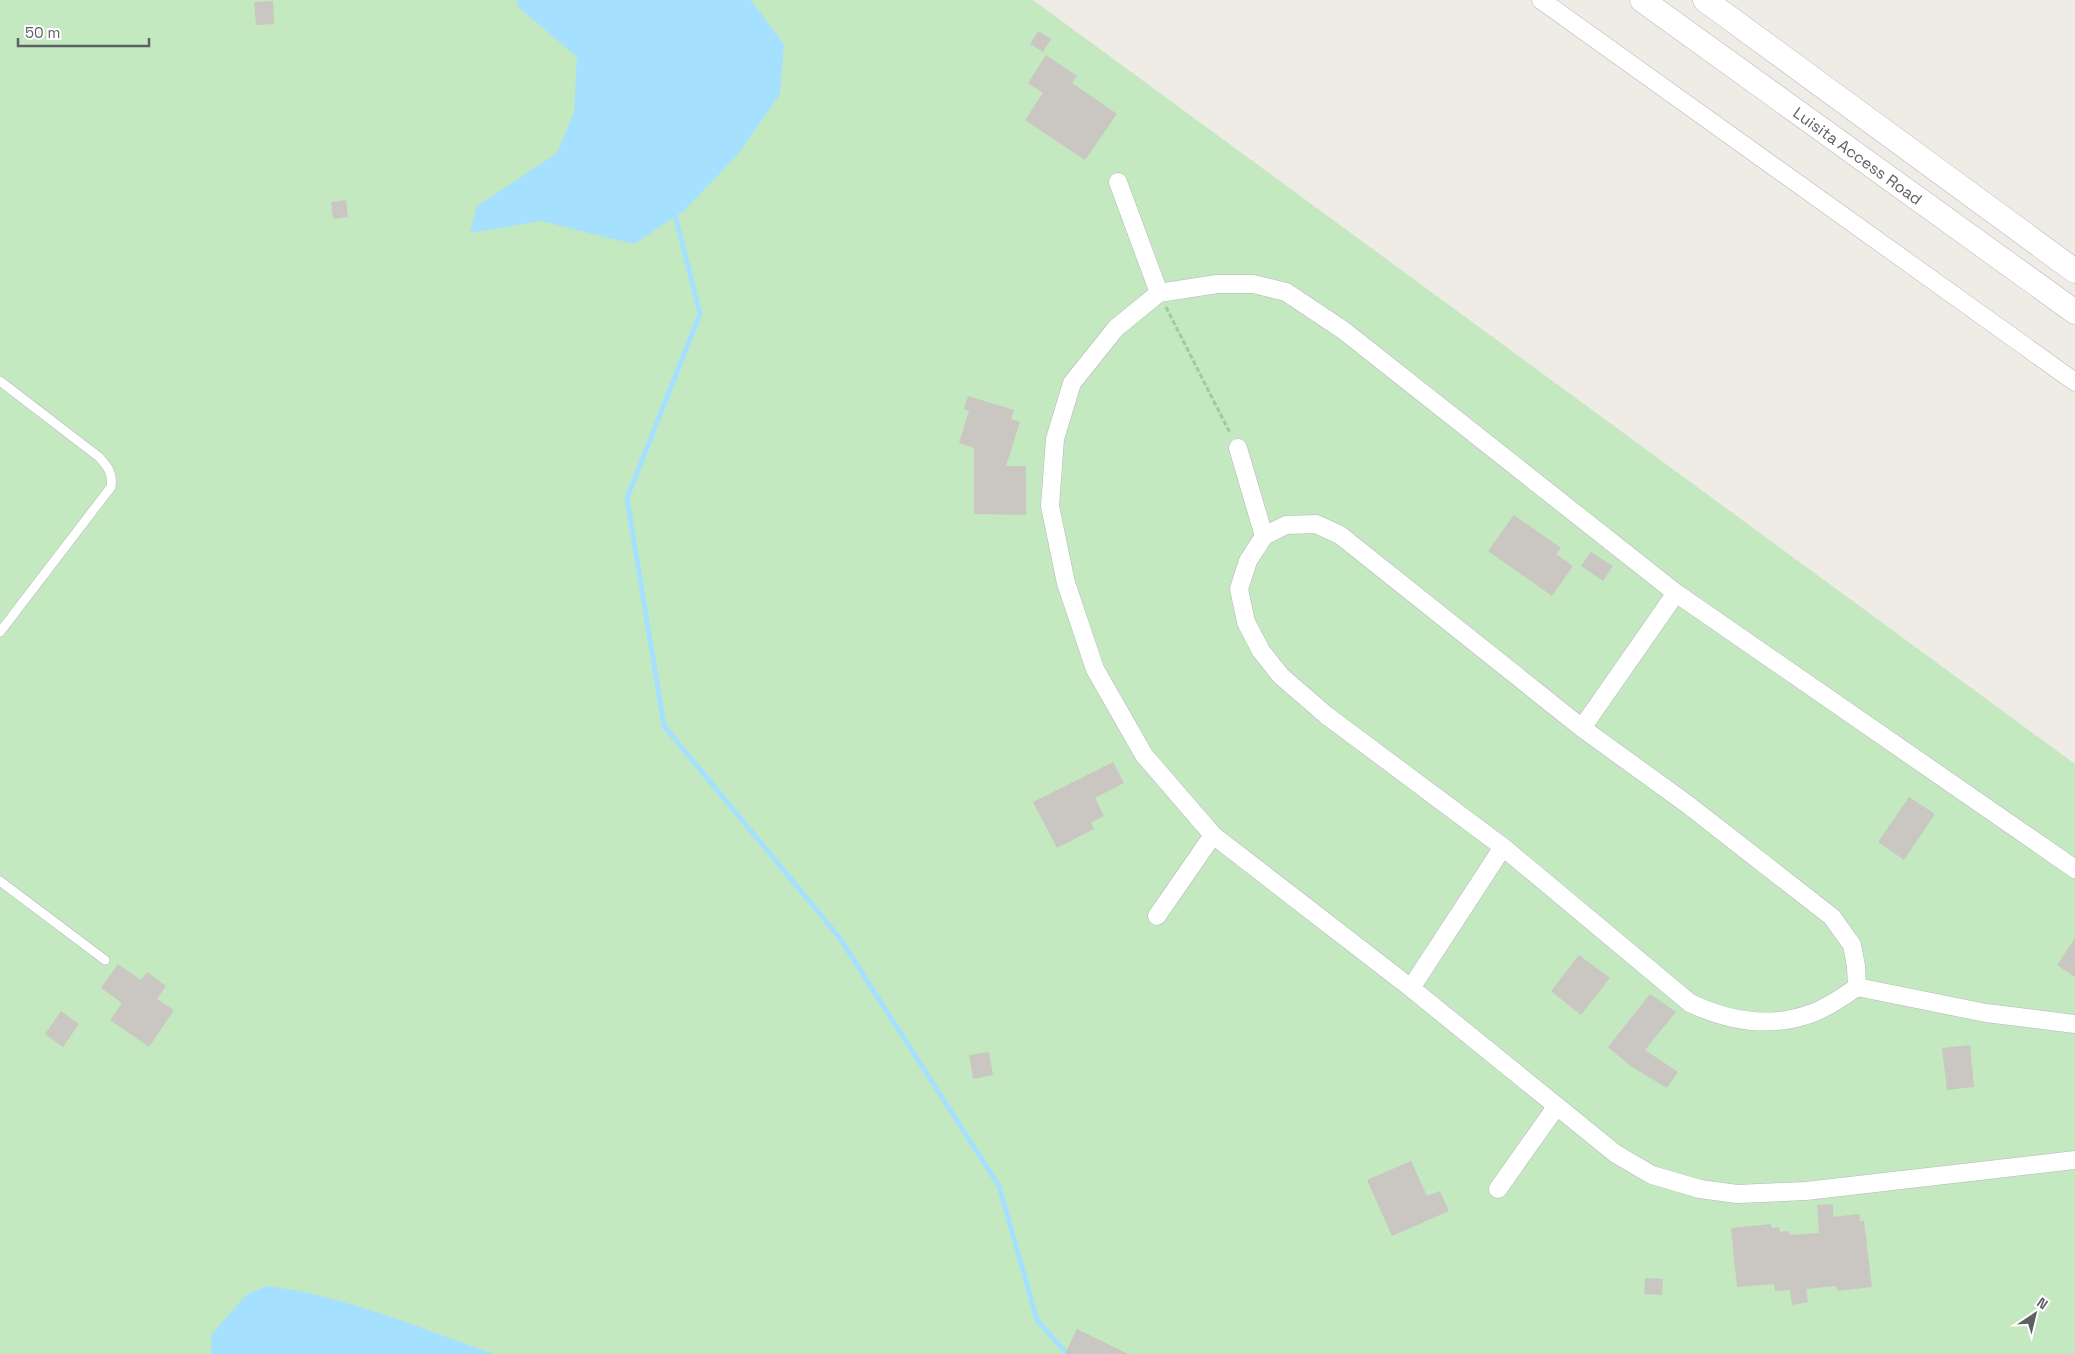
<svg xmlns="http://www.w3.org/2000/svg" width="2075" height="1354" viewBox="0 0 2075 1354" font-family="'Space Grotesk',sans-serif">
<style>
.green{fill:#c4e8c0}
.water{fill:#a5e1ff}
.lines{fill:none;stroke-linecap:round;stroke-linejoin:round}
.stream{stroke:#a5e1ff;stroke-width:5}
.building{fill:#cac7c2}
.service-casing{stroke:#b5b8bc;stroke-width:10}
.minor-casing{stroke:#b5b8bc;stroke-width:19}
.secondary-casing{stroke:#b6babf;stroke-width:25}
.path{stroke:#9acba4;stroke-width:3;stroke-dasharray:5 2.5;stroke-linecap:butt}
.service{stroke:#fff;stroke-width:9}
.minor{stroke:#fff;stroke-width:18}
.secondary{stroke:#fff;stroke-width:24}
.labels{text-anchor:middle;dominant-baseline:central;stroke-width:4;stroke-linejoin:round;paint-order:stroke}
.street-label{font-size:16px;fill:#5c6166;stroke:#fff}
</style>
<rect width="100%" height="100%" fill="#efece5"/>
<path class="green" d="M0 0H1033L2075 764V1354H0Z"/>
<path class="water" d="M517 0H751L784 44 780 94 739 153 685 210 634 244 541 221 470 233 477 206 557 153 574 112 577 57 518 7Z
M266 1286C345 1295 420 1329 495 1354H211V1335L246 1295Z"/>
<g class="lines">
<path class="stream" d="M674 211 700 314 627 498 664 726 839 937 999 1186 1037 1320 1067 1354"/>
</g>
<path class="building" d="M273 1 274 24 256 25 254 2Z
M1038 31 1051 39 1043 52 1030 44Z
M1046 55 1077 76 1072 83 1117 114 1085 160 1025 120 1043 93 1028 83Z
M346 200 348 217 333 219 331 202Z
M968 396 1014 410 1011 419 1020 422 1006 466H1026V515L974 514V448L959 443 969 411 964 409Z
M1514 515 1561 548 1556 554 1573 566 1552 596 1488 551Z
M1591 552 1613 566 1603 581 1581 566Z
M1113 762 1124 783 1095 798 1104 816 1091 823 1094 829 1057 848 1033 802Z
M1909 797 1935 814 1904 860 1878 842Z
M2075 938V977L2057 965Z
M1579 955 1610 978 1581 1015 1551 991Z
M118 964 141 980 147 972 166 986 157 999 174 1010 149 1047 110 1020 122 1003 101 988Z
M1650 994 1676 1012 1645 1050 1678 1072 1667 1088 1632 1067 1608 1047Z
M61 1011 79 1024 63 1047 45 1034Z
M1970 1045 1974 1087 1947 1090 1942 1048Z
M989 1052 993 1075 973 1079 969 1055Z
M1411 1161 1427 1196 1440 1191 1449 1211 1392 1236 1367 1180Z
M1833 1204V1217L1859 1214 1860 1221H1864L1872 1287 1837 1291 1836 1286 1806 1289 1808 1302 1792 1305 1790 1290 1775 1291 1774 1284 1737 1287 1731 1228 1771 1224 1772 1228 1779 1227 1780 1232 1789 1231V1235L1819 1233 1817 1205Z
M1645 1278 1663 1279 1662 1295 1644 1294Z
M1077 1329 1128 1354H1065Z"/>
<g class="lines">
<g class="service-casing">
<path id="service" d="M0 381 99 457C108 467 113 473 111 487L0 632
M0 881 105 960"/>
</g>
<g class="minor-casing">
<path id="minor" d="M1541 0 2075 382
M1118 182 1159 293
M1238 448 1264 536
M1316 524 1340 535 1582 728 1687 804 1832 917 1852 945 1856 966 1857 987C1843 997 1827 1008 1810 1014 1770 1028 1728 1021 1690 1003L1503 847 1326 715 1281 676 1261 651 1246 622 1239 589 1248 561 1264 536 1286 525Z
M1582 728 1676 593
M2075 869 1676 593 1343 330 1286 292 1253 284H1217L1159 293 1116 328 1072 383 1055 439 1050 506 1066 583 1095 669 1144 755 1213 835 1411 988 1616 1154 1652 1175 1700 1189 1737 1194 1806 1191 2075 1160
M1157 916 1213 835
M1857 987 1986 1013 2075 1024
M1411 988 1503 847
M1498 1189 1556 1107"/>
</g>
<g class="secondary-casing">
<g id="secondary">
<path id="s1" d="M1642 0 2075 312"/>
<path d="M1705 0 2075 271"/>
</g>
</g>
<path class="path" d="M1166 307 1230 433"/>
<use href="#service" class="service"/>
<use href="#minor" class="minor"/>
<use href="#secondary" class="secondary"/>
</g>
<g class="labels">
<g class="street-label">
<text stroke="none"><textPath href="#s1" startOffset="266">Luisita Access Road</textPath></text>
</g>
</g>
<g transform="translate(2035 1314) rotate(35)" stroke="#ffffff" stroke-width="4" paint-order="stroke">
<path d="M0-4L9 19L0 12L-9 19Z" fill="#5c6166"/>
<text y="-8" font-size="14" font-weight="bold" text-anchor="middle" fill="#5c6166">N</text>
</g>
<path d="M18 38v8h131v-8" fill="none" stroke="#5c6166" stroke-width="2.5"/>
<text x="25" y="38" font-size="15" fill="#5c6166" stroke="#ffffff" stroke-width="4" paint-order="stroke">50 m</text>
</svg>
